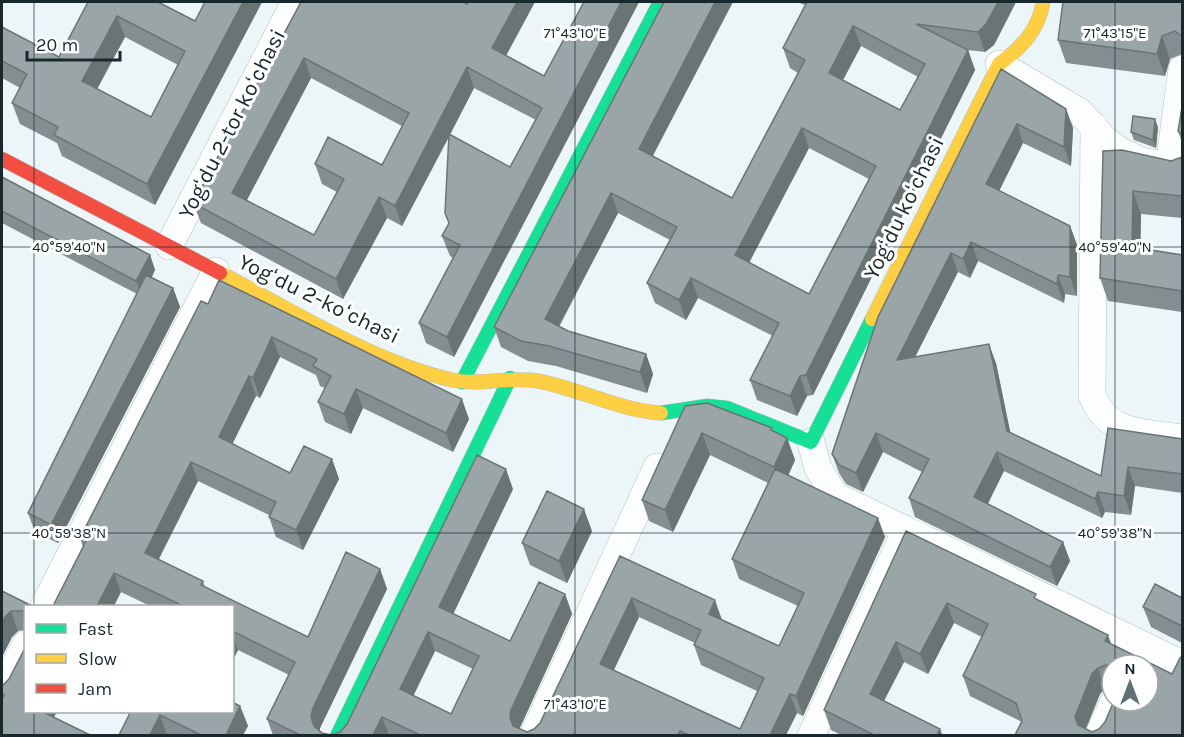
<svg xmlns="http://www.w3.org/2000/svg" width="1184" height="737" viewBox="0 0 1184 737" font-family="Karla,sans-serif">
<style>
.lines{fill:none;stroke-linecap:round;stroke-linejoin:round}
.street-casing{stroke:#b6c2c4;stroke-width:28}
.fast-casing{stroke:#b6c2c4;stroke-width:15}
.slow-casing{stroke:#b6c2c4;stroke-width:15}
.jam-casing{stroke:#b6c2c4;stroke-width:15}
.street{stroke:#fcfefe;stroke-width:27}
.fast{stroke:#16e098;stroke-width:14}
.slow{stroke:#ffcf43;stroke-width:14}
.jam{stroke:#f24e42;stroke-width:14}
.wall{fill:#848e90;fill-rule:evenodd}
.shaded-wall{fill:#6b7475}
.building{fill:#99a5a7;stroke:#6b7475;stroke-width:1.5;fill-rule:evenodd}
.ticks{fill:none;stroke:#18282c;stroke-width:1.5;stroke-opacity:0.45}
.labels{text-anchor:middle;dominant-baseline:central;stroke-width:6;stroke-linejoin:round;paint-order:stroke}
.street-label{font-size:22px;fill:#18282c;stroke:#fff}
.ticks-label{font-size:15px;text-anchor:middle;fill:#18282c;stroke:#fff;stroke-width:6;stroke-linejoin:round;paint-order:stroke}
</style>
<rect width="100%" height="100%" fill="#ecf5f7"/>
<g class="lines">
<g class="street-casing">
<path id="street" d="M999 64 1080 112 1104 139 1120 151 1141 161 1182 168
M1094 126 1092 395C1107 436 1145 432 1182 438
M1169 166 1182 69
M169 246 295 2
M811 442 818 468 835 496 906 530 811 736
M906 530 1182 664
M44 606 216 271
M2 691 26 644
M533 736 657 467
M1098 736 1114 701"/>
</g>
<g class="fast-casing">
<path id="fast" d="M462 382 660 2
M661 413 707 406 727 408 811 442 872 319
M337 736 510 378"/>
</g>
<g class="slow-casing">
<path id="slow" d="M220 273C294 311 370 361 452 380 481 386 509 376 538 381 580 389 618 410 661 413
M872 319 999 64C1021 48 1039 30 1043 2"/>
</g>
<g class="jam-casing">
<path id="jam" d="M2 159 220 273"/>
</g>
<use href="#street" class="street"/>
<use href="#fast" class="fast"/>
<use href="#slow" class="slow"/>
<use href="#jam" class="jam"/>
</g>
<path class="wall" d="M88 2 195 21 205 2H262L155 205 62 156 57 143 20 124 12 103 20 88 2 78V27L59 57ZM125 37 178 65 151 117 97 89Z
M301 2 506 56 544 76 584 2H639L454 357 426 343 419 323 453 258 450 256 442 236 449 224V137L402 226 387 218 343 299 201 223 193 203ZM311 78 402 126 382 165 315 164 322 184 337 192 314 235 247 200ZM474 88 536 120 510 167 450 135Z
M664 2 653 156 732 198 798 73 790 68 783 48 805 5 797 2H1016L994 45 985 52 968 50 975 70 813 395 807 396 797 416 757 400 750 380 773 336 698 298 686 320 655 303 647 283 670 240 618 213 559 327 568 331 646 354 653 374 647 393 556 366 528 361 501 347 494 327ZM861 46 918 77 900 110 843 80ZM809 148 869 179 809 294 749 263Z
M1182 2V54L1170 59 1165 76 1066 63 1058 40Z
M1001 69 1066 109 1073 128 1071 166 1023 143 999 191 1070 226 1077 245V296L1065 294 1064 303 978 261 970 278 958 272 915 357 996 363 1010 433 1101 476 1182 439V493L1135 486 1131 515 1105 512 1102 518 1004 471 988 504 1063 542 1070 561 1057 586 915 517 909 498 922 472 883 452 863 492 846 484 839 473 832 454Z
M1182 107V142L1178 131Z
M1158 127 1156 148 1134 140 1131 132Z
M1103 151 1171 161 1182 157V218L1141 214 1140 248 1182 255V312L1108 301 1100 278Z
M2 177 150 255 155 270 152 277 173 288 180 307 58 543 35 532 28 513 137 294 2 223Z
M201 301 469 419 453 452 363 408 351 434 325 422 318 402 325 388 320 386 316 375 280 357 260 398 256 396 232 444 290 473 332 459 339 479 303 550 276 537 269 517V515L198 481 159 559 203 581 205 587 308 637 380 569 387 589 320 728 319 731 322 733 331 735 340 732 347 724 513 489 453 614 510 641 565 594 572 614 519 729 527 732 534 729 540 723 620 556 722 620 779 646 798 606 739 579 732 559 768 483 710 455 673 532 649 521 642 500 685 406 773 431 787 438 795 460 788 476 885 537 803 716 797 713 786 735H273L267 719 289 675 238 650 232 662V606H150L121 592 83 547 80 538ZM639 617 695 643 694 645 701 665 757 691 740 729 614 670ZM435 651 473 669 451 714 413 696Z
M592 531 567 583 530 565 522 543Z
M906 531 1038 600 1111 644 1182 735H1015L1022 722 970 696 963 676 982 637 954 623 928 674 904 662 884 701 940 729 942 735H841L831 730 824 710ZM1112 665 1148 701 1099 729 1092 732 1086 729 1100 694 1105 688 1112 686Z
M2 591 26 606V630L18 631 12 637 2 657Z
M1182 598V643L1151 627 1143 607Z
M240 706 248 726 243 735H168L131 711Z"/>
<path class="shaded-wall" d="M243 2H262L155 205 147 184Z
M517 2H535L499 69 492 48Z
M621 2H639L454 357 447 337Z
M715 2H733L646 169 639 149Z
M998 2H1016L994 45 985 52 978 32Z
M117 16 125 37 90 102 82 81Z
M853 26 861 46 836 93 829 73Z
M1162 36 1170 59 1165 76 1157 54Z
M968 50 975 70 813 395 806 375Z
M304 58 311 78 240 213 232 193Z
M467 67 474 88 402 226 395 206Z
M1066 109 1073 128 1071 166 1064 147Z
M1155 119 1158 127 1156 148 1153 140Z
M1017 124 1023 143 993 203 986 184Z
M802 128 809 148 742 276 735 255Z
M1133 191 1141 214 1140 270 1132 247Z
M611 193 618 213 552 339 545 319Z
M379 197 387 218 343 299 336 279Z
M1070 226 1077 245V296L1070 277Z
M971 242 978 261 970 278 963 259Z
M951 253 958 272 904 379 897 360Z
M150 255 155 270 142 296 136 281Z
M1058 275 1065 294 1064 303 1057 284Z
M691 278 698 298 686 320 679 300Z
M173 288 180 307 58 543 51 525Z
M272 337 280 357 260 398 253 378Z
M989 344 996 363 1014 450 1007 431Z
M646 354 653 374 647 393 640 372Z
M249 376 256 396 226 457 219 437Z
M800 376 807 396 797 416 790 396Z
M356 389 363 408 351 434 344 414Z
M462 399 469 419 453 452 446 433Z
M702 433 710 455 673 532 665 510Z
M876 433 883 452 863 492 856 473Z
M787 438 795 460 782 489 774 467Z
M997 452 1004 471 981 516 974 497Z
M332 459 339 479 303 550 296 530Z
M191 462 198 481 152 572 145 553Z
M1128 467 1135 486 1131 515 1124 496Z
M506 469 513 489 447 627 439 607Z
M1098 492 1105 512 1102 518 1095 499Z
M584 509 592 531 567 583 559 561Z
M878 518 885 537 803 716 796 696Z
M1063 542 1070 561 1057 586 1050 567Z
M380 569 387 589 320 728 319 735H317L311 717 313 708Z
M114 573 121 592 114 606H97Z
M565 594 572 614 519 730 518 735 510 718 511 710Z
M632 598 639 617 607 684 600 664Z
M715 600 722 620 709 614Z
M947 603 954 623 928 674 920 654Z
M11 611 18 631 12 637 2 657V624L5 617Z
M428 632 435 651 407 709 400 689Z
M232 634 238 650 232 662Z
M1108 635 1115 655 1105 641Z
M896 642 904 662 877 714 870 694Z
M1098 668 1105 688 1100 694 1083 735 1075 717 1092 674Z
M790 694 797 713 786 735H770Z
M240 706 248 726 243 735H226Z
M40 711H57L48 731Z
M160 715 167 735H150Z
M382 717 389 735H373Z
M940 729 942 735H937Z"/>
<path class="building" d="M88 2H158L195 21 205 2H243L147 184 54 135 58 127 12 103 27 74 2 61V27L59 57ZM117 16 185 51 151 117 82 81Z
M301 2H463L467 4 468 2H517L492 48 544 76 584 2H621L447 337 419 323 460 245 442 236 449 223 445 213 449 134 510 167 542 108 467 67 395 206 379 197 336 279 193 203ZM304 58 409 113 382 165 328 137 315 164 344 179 314 235 232 193Z
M664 2H715L639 149 732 198 805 60 783 48 807 2H998L986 24 978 32 916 24 968 50 806 375 800 376 790 396 750 380 779 323 691 278 679 300 647 283 677 227 611 193 545 319 568 331 646 354 640 372 549 346 521 341 494 327ZM853 26 925 64 900 110 829 73ZM802 128 876 166 809 294 735 255Z
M1063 2H1182V36L1175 31 1162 36 1157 54 1058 40Z
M1001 69 1066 109 1064 147 1017 124 986 184 1070 226V277L1058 275 1057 284 971 242 963 259 951 253 897 360 989 344 1007 431 1101 476 1108 428 1182 439V474L1128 467 1124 496 1098 492 1095 499 997 452 974 497 1063 542 1050 567 909 498 929 459 876 433 856 473 839 465 832 454 878 317Z
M1182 107V135L1178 131Z
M1133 116 1155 119 1153 140 1131 132Z
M1122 150 1171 161 1182 157V196L1133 191 1132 247 1182 255V291L1100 278 1103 151Z
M2 177 150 255 136 281 2 211Z
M146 275 173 288 51 525 28 513Z
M219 280 462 399 446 433 356 389 344 414 318 402 331 376 313 366 317 359 272 337 253 378 249 376 219 437 290 473 304 446 332 459 296 530 269 517 276 502 191 462 145 553 203 581 201 585 308 637 346 552 380 569 313 708 311 717 314 726 322 733 331 735 340 732 347 724 477 455 506 469 439 607 510 641 539 582 565 594 511 710 510 718 513 726 527 732 534 729 540 723 620 556 715 600 709 614 779 646 804 593 732 559 775 469 878 518 796 696 790 694 770 735H689L680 731 678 735H420L382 717 373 735H300L267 719 295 662 232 631V606H183L114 573 97 606H53L86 541 80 538 201 301 208 304ZM632 598 701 630 694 645 764 678 740 729 600 664ZM428 632 479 656 451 714 400 689Z
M707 403 772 428 771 430 787 438 774 467 702 433 665 510 642 500 685 406Z
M547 491 584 509 559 561 522 543Z
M906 531 1036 594 1034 598 1108 635 1105 641 1172 674 1180 658 1182 656V735H1015L1022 721 1016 703 963 676 988 624 947 603 920 654 896 642 870 694 940 729 937 735H874L824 710ZM1106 665 1112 667V665H1148V701H1114L1105 722 1099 729 1092 732 1078 725 1075 717 1092 674 1098 668Z
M1155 584 1182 598V626L1143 607Z
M2 591 32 606H26V611H11L5 617 2 624Z
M26 646V711H41L90 735H2V700L4 695 2 694V685H3L9 679Z
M232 702 240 706 226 735H201L160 715 150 735H119L131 711H232Z"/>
<path class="ticks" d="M34 2V606M575 2V736M1115 2V665M2 247H1182M2 533H1182M1115 701V736M34 712V736"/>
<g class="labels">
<g class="street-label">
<text transform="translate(232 124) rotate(-63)">Yogʻdu 2-tor koʻchasi</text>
<text transform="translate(904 208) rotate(-64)">Yogʻdu koʻchasi</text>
<text transform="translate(319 299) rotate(26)">Yogʻdu 2-koʻchasi</text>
</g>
</g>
<g class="ticks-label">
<text x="575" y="38">71°43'10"E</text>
<text x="1115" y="38">71°43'15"E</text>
<text x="69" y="252">40°59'40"N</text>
<text x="1115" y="252">40°59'40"N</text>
<text x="69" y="538">40°59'38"N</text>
<text x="1115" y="538">40°59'38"N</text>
<text x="575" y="709">71°43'10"E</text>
</g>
<rect width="1184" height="737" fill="none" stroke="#18282c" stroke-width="6"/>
<rect x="24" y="605" width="210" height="108" fill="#ffffff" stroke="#a3a9ab" stroke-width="1.5"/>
<rect x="36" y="624" width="30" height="9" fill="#16e098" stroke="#a3a9ab" stroke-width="1.5"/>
<text x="78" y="635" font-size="18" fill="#18282c">Fast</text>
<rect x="36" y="654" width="30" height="9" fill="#ffcf43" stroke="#a3a9ab" stroke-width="1.5"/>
<text x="78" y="665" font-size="18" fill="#18282c">Slow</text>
<rect x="36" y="684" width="30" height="9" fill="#f24e42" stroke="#a3a9ab" stroke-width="1.5"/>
<text x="78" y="695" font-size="18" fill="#18282c">Jam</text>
<g transform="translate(1130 683)"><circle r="28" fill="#ffffff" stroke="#a3a9ab" stroke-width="1.5"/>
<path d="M0-4.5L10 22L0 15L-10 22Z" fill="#627073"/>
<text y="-9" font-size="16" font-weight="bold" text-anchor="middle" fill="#18282c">N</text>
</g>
<path d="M27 51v9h93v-9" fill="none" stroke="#18282c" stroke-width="3"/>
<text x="36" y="51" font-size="18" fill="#18282c" stroke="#ffffff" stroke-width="4.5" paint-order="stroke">20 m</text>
</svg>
